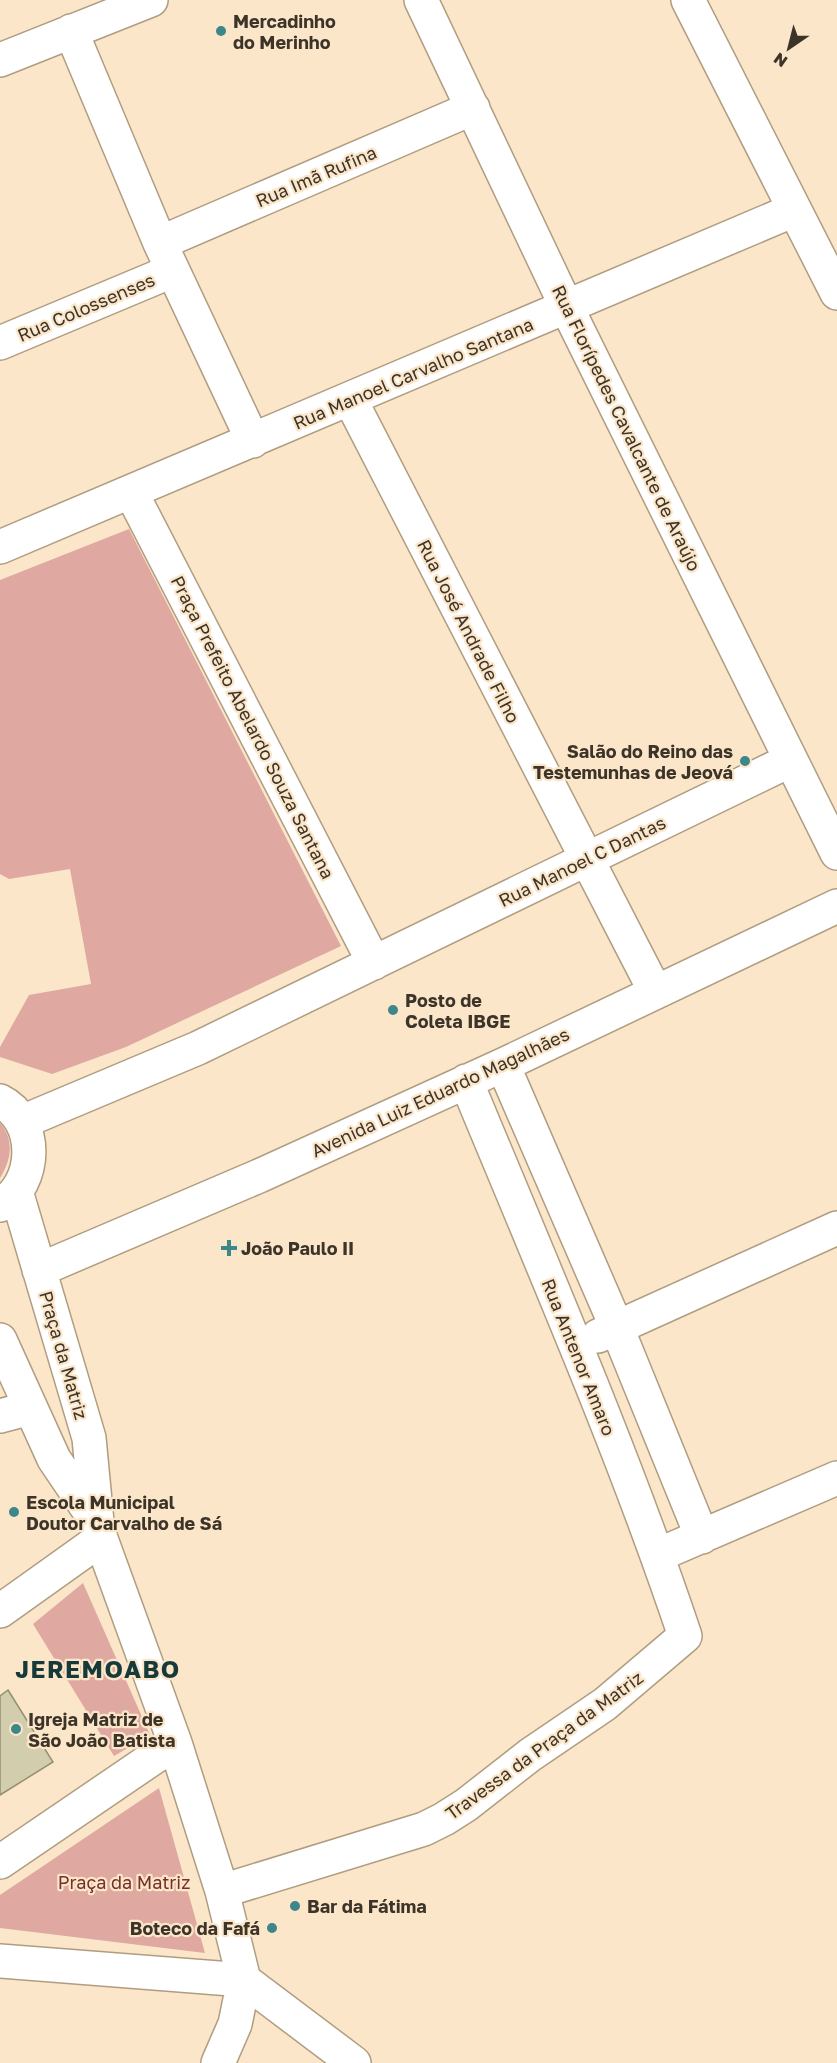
<svg xmlns="http://www.w3.org/2000/svg" width="837" height="2063" viewBox="0 0 837 2063" font-family="'Golos Text',sans-serif">
<style>
.green{fill:#dfa8a1}
.building{fill:#d2cdac;stroke:#959071;stroke-width:1.5}
.lines{fill:none;stroke-linecap:round;stroke-linejoin:round}
.minor-casing{stroke:#b09d81;stroke-width:36}
.minor{stroke:#fff;stroke-width:33}
.poi-dot{fill:#3d8689;stroke:#fbe6c9;stroke-width:2}
.labels{text-anchor:middle;dominant-baseline:central;stroke-width:4.5;stroke-linejoin:round;paint-order:stroke}
.poi-label{font-size:18px;font-weight:bold;fill:#3d3429;stroke:#fbe6c9;text-anchor:start}
.street-label{font-size:18px;fill:#3d3429;stroke:#fbe6c9}
.park-label{font-size:18px;fill:#74302a;stroke:#fbe6c9}
.district-label{font-size:24px;font-weight:bold;letter-spacing:1.5px;fill:#16393a;stroke:#fbe6c9}
</style>
<rect width="100%" height="100%" fill="#fbe6c9"/>
<path class="green" d="M129 529 341 946 126 1047 52 1074 0 1057V1047L29 995 91 984 70 869 9 879 0 874V580Z
M0 1123C15 1140 11 1161 0 1178Z
M83 1583 150 1735 114 1756 33 1624Z
M159 1788 205 1953 0 1928V1895Z"/>
<path class="building" d="M8 1690 53 1762 0 1795V1696Z"/>
<g class="lines">
<g class="minor-casing">
<path id="minor" d="M421 0 567 308 837 853
M688 0 837 293
M71 31 160 243 253 441
M0 60 151 0
M160 243 473 108
M0 343 172 271
M350 399 655 991
M131 492 374 963
M0 547 794 210
M503 1065 617 1328 702 1537
M0 1101C39 1120 38 1184 0 1205
M22 1122 198 1048 791 760
M16 1191 89 1438 97 1522 101 1539 175 1743 222 1891 244 1980 235 2024 218 2063
M39 1270 259 1176 503 1065 837 906
M598 1336 837 1228
M0 1340 54 1459 94 1518
M0 1416 30 1408
M658 1555 837 1478
M0 1611 101 1539
M0 1862 175 1743
M222 1891 424 1829 444 1819 466 1805 530 1755 605 1704 685 1636C622 1448 542 1265 466 1081
M0 1961 244 1980 354 2063"/>
</g>
<use href="#minor" class="minor"/>
</g>
<g class="poi-dot">
<circle cx="221" cy="31" r="6"/>
<circle cx="745" cy="761" r="6"/>
<circle cx="393" cy="1010" r="6"/>
<path d="M226 1239h6v6h6v6h-6v6h-6v-6h-6v-6h6z"/>
<circle cx="14" cy="1512" r="6"/>
<circle cx="16" cy="1729" r="6"/>
<circle cx="295" cy="1906" r="6"/>
<circle cx="272" cy="1928" r="6"/>
</g>
<g class="labels">
<g class="poi-label">
<text x="233" y="21">Mercadinho<tspan x="233" dy="21">do Merinho</tspan></text>
<text x="733" y="751" text-anchor="end">Salão do Reino das<tspan x="733" dy="21">Testemunhas de Jeová</tspan></text>
<text x="405" y="1000">Posto de<tspan x="405" dy="21">Coleta IBGE</tspan></text>
<text x="241" y="1248">João Paulo II</text>
<text x="26" y="1502">Escola Municipal<tspan x="26" dy="21">Doutor Carvalho de Sá</tspan></text>
<text x="28" y="1719">Igreja Matriz de<tspan x="28" dy="21">São João Batista</tspan></text>
<text x="307" y="1906">Bar da Fátima</text>
<text x="260" y="1928" text-anchor="end">Boteco da Fafá</text>
</g>
<g class="street-label">
<text transform="translate(316 176) rotate(-23)">Rua Imã Rufina</text>
<text transform="translate(86 307) rotate(-23)">Rua Colossenses</text>
<text transform="translate(413 373) rotate(-23)">Rua Manoel Carvalho Santana</text>
<text transform="translate(627 428) rotate(64)">Rua Florípedes Cavalcante de Araújo</text>
<text transform="translate(469 631) rotate(63)">Rua José Andrade Filho</text>
<text transform="translate(253 727) rotate(63)">Praça Prefeito Abelardo Souza Santana</text>
<text transform="translate(582 861) rotate(-26)">Rua Manoel C Dantas</text>
<text transform="translate(440 1092) rotate(-25)">Avenida Luiz Eduardo Magalhães</text>
<text transform="translate(64 1355) rotate(74)">Praça da Matriz</text>
<text transform="translate(579 1357) rotate(68)">Rua Antenor Amaro</text>
<text transform="translate(544 1745) rotate(-36)">Travessa da Praça da Matriz</text>
</g>
<g class="park-label">
<text x="124" y="1882">Praça da Matriz</text>
</g>
<g class="district-label">
<text x="98" y="1668">JEREMOABO</text>
</g>
</g>
<g transform="translate(789 48) rotate(215)" stroke="#fbe6c9" stroke-width="4.5" paint-order="stroke">
<path d="M0-4.5L10 22L0 15L-10 22Z" fill="#3d3429"/>
<text y="-9" font-size="16" font-weight="bold" text-anchor="middle" fill="#3d3429">N</text>
</g>
</svg>
